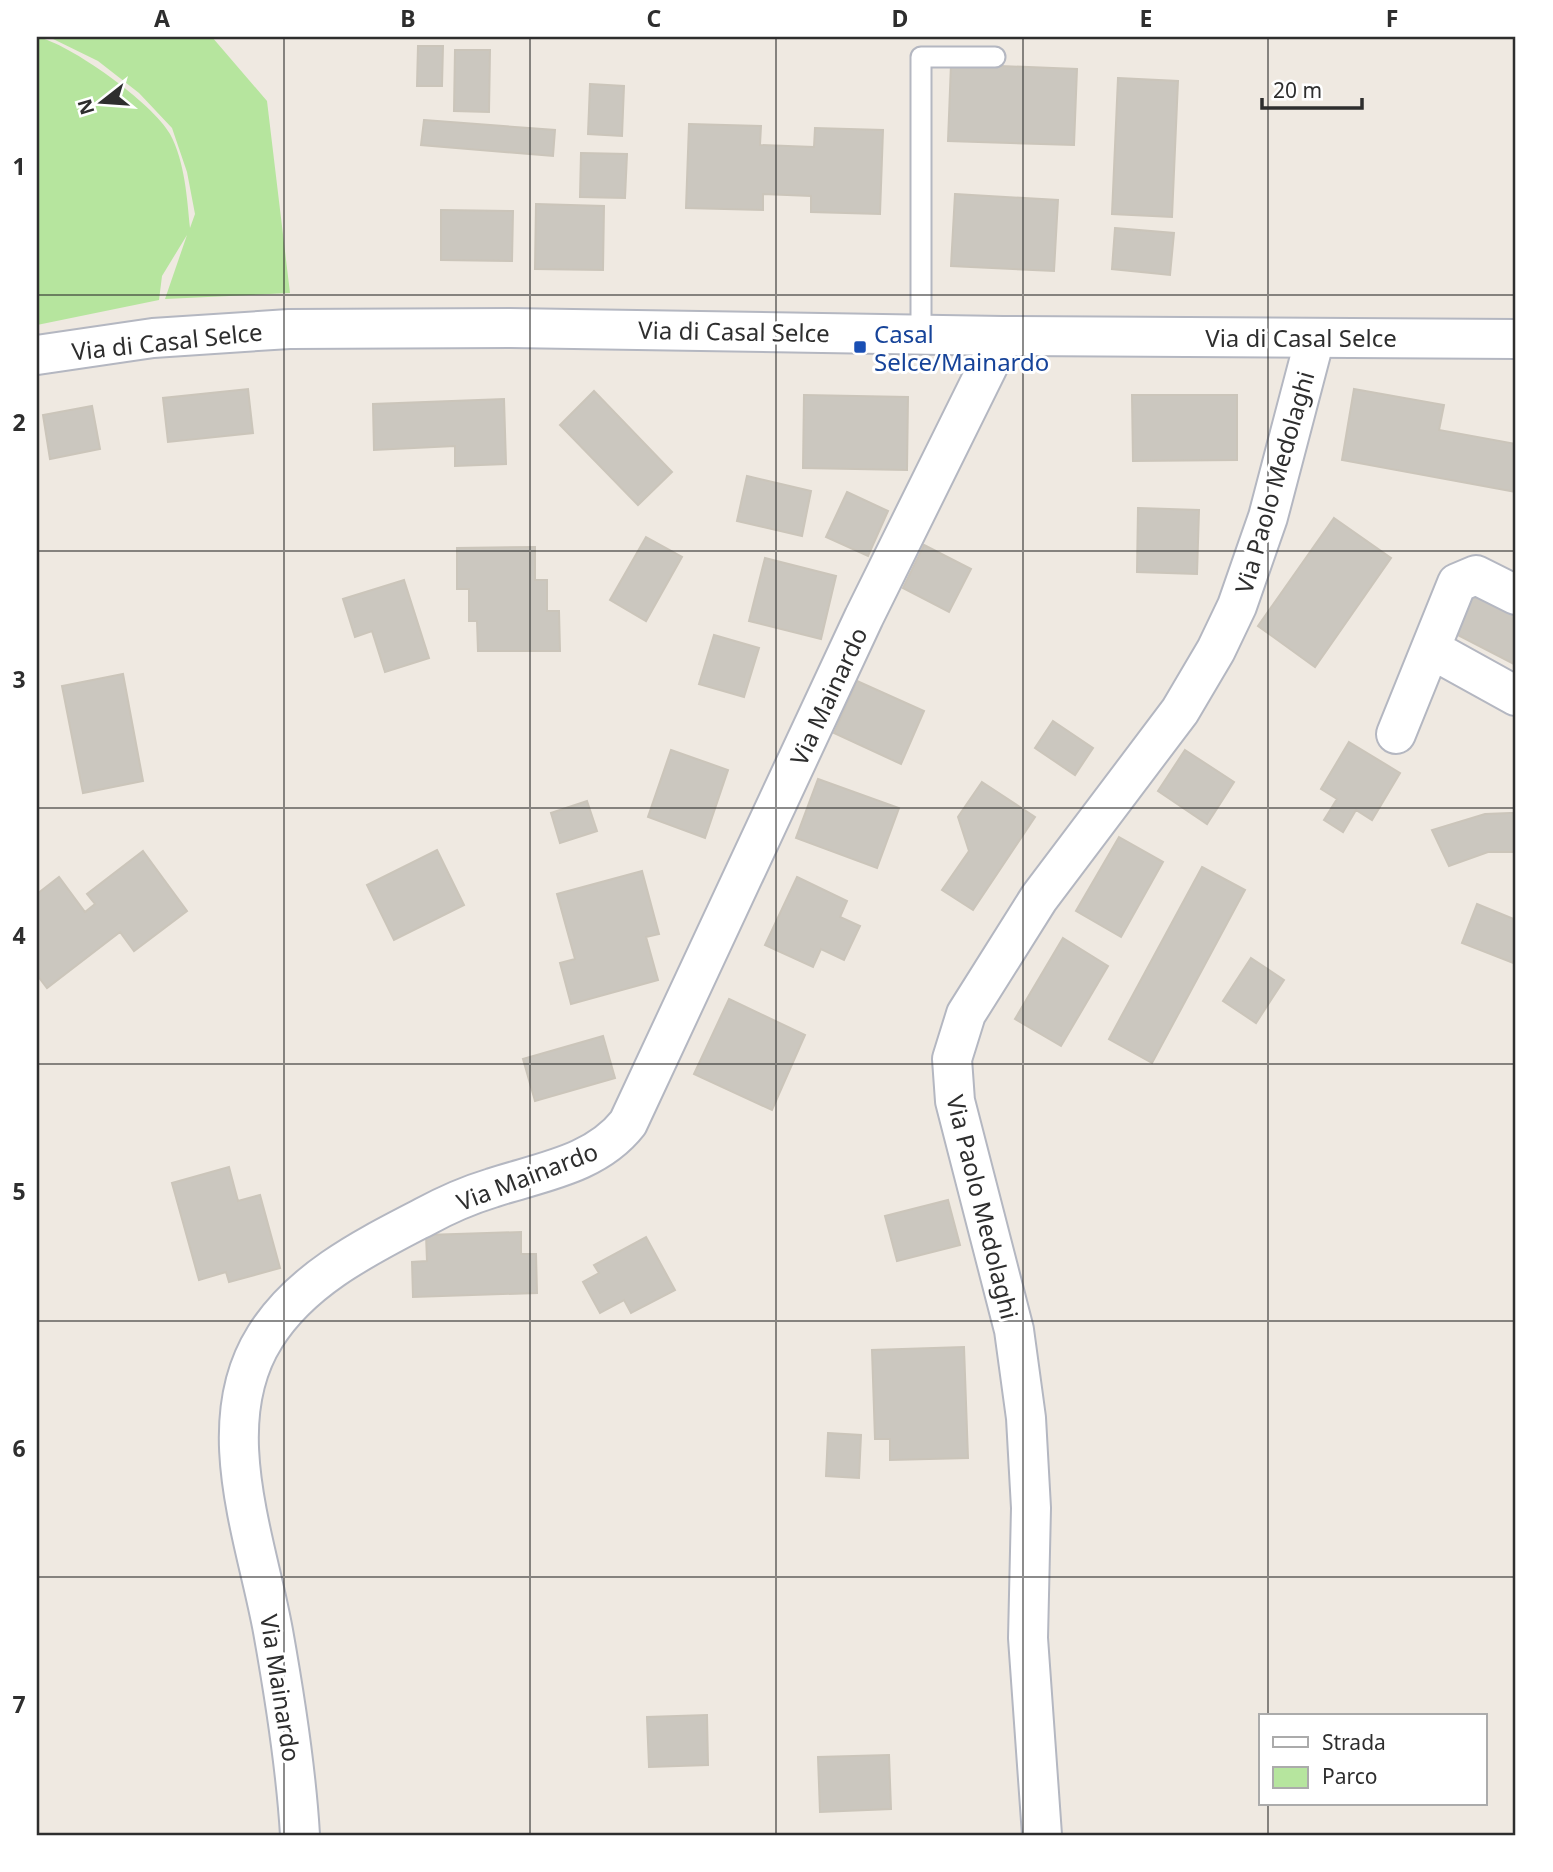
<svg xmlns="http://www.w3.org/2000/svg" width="1553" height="1872" viewBox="0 0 1553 1872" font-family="'Noto Sans',sans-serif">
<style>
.green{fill:#b6e59e}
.building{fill:#cbc7bf;stroke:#cbc5ba;stroke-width:2}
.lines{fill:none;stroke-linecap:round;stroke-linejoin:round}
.lane-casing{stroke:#b4b7c1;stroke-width:23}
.street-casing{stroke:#b4b7c1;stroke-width:42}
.secondary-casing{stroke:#b4b7c1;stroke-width:42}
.lane{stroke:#fff;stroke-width:19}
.street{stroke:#fff;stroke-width:38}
.secondary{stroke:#fff;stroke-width:38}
.grid{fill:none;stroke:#2e2e2e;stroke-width:2;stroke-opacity:0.55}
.transit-dot{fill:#1a4fb4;stroke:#fff;stroke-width:2.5}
.labels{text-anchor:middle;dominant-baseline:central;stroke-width:6;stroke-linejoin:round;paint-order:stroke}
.street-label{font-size:24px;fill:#2e2e2e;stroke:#fff}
.transit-label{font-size:24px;fill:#164399;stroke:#fff;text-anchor:start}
.neatline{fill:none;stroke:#2e2e2e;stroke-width:2.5}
.grid-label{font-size:23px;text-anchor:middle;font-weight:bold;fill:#2e2e2e}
</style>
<rect width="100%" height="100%" fill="#efe9e1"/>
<path class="green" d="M37 37C69 43 154 104 170 134 185 162 187 198 190 228L195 214 187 172 172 128 139 93 98 61 49 37H212L267 101 290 293 165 299 187 235 162 276 159 300 37 325Z"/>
<path class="building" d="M418 46H443L442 86H417Z
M455 50H490L489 112 454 111Z
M951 64 1077 69 1074 145 948 141Z
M1118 78 1178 81 1172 217 1112 214Z
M590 84 624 86 622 136 588 134Z
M424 120 555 130 553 156 421 145Z
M689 124 761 126 760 145 814 147 815 128 883 130 880 214 811 212V196L763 194V210L686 208Z
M581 153 627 154 625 198 580 197Z
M955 194 1058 200 1054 271 951 266Z
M536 204 604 206 603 270 535 269Z
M441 210 513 211 512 261 441 260Z
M1115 228 1174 233 1170 275 1112 269Z
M248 389 253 433 168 442 163 398Z
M1354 389 1444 405 1439 430 1516 444V492L1342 460Z
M594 391 672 472 638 505 560 425Z
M804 395 908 397 907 470 803 468Z
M1132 395H1237V460L1133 461Z
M504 399 506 464 455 466V446L374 450 373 404Z
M92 406 100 449 50 459 43 415Z
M747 476 811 491 802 536 737 521Z
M847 492 888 511 868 556 826 537Z
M1138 508 1199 510 1197 574 1137 572Z
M1334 518 1391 558 1315 667 1258 626Z
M646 537 682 557 646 621 610 600Z
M924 545 971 569 949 612 903 588Z
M535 547V580H547V611H559L560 651H478L477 621H469V589H457V548Z
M765 558 836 576 821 639 749 621Z
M404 580 429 658 385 672 372 631 355 637 343 599Z
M1477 588 1516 609V665L1454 633Z
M714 635 759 648 744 697 699 684Z
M123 674 143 781 83 793 62 686Z
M857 681 924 711 901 764 834 733Z
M1053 721 1093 748 1075 775 1035 748Z
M1349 742 1400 773 1372 820 1356 810 1343 832 1324 820 1337 799 1321 789Z
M671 750 728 770 705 838 648 817Z
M1185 750 1234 782 1207 824 1158 791Z
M818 779 899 808 877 868 796 838Z
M982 782 1035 817 973 910 942 890 969 851 958 817Z
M587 801 597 831 560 843 551 813Z
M1510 813H1516V852H1488L1449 866 1432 830 1485 814Z
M1119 837 1163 862 1121 937 1076 911Z
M437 850 464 905 394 940 367 885Z
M143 851 187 911 134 951 120 932 47 988 37 975V894L59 877 85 912 95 904 87 894Z
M1202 867 1245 890 1152 1063 1109 1039Z
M642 871 659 934 646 937 658 980 571 1004 560 963 575 959 557 894Z
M797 877 847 901 840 917 860 926 844 960 821 949 813 967 765 945Z
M1477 904 1516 920V964L1462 943Z
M1063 938 1108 966 1061 1046 1015 1019Z
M1251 958 1284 980 1256 1023 1223 1001Z
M729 999 805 1035 772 1110 694 1074Z
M603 1036 615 1078 535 1101 523 1059Z
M229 1167 238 1201 260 1195 280 1268 229 1282 226 1272 199 1280 172 1183Z
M948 1200 960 1245 897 1261 885 1216Z
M521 1232V1254H536L537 1293 413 1297 412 1262 427 1261 426 1235Z
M646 1237 675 1290 631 1313 624 1300 600 1313 583 1282 599 1273 594 1265Z
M964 1347 968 1458 890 1460V1439H875L872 1350Z
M828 1433 861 1435 859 1478 826 1476Z
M707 1715 708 1765 649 1767 647 1717Z
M889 1755 891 1809 820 1812 818 1757Z"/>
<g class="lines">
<g class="lane-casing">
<path id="lane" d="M921 334V57H995"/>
</g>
<g class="street-casing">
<path id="street" d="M1431 649 1516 696
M1396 734 1457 583 1476 575 1516 595
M300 1835C296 1767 285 1698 273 1631 256 1538 210 1424 265 1337 301 1279 366 1247 424 1217 446 1205 469 1195 492 1188 540 1172 595 1165 628 1123L864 617 1003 336
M1042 1835 1028 1638 1031 1508 1026 1418 1014 1330 955 1101 952 1059 966 1014 1039 898 1180 711 1216 650 1237 606 1268 517 1315 338"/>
</g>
<g class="secondary-casing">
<path id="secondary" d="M37 355 153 338 289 329 510 328 1003 336 1516 339"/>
</g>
<use href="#lane" class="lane"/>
<use href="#street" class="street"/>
<use href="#secondary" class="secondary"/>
</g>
<path class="grid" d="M284 37V1835M530 37V1835M776 37V1835M1023 37V1835M1268 37V1716M37 295H1516M37 551H1516M37 808H1516M37 1064H1516M37 1321H1516M37 1577H1516M1268 1804V1835"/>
<rect class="transit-dot" x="853" y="340" width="14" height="14" rx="3.5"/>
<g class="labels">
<g class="street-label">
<text transform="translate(734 331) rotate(1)">Via di Casal Selce</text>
<text x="1301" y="337">Via di Casal Selce</text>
<text transform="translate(167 341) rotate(-6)">Via di Casal Selce</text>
<text transform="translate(1274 482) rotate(-74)">Via Paolo Medolaghi</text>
<text transform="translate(828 696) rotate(-65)">Via Mainardo</text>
<text transform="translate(527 1176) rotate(-21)">Via Mainardo</text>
<text transform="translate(983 1207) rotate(76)">Via Paolo Medolaghi</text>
<text transform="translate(281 1688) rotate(81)">Via Mainardo</text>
</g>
<g class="transit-label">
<text x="874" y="333">Casal<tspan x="874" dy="28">Selce/Mainardo</tspan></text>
</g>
</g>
<rect width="1553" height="1872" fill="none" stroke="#ffffff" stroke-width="77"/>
<rect x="1259" y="1714" width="228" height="91" fill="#ffffff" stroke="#ababab" stroke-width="2"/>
<rect x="1273" y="1737" width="35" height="10" fill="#ffffff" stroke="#ababab" stroke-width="2"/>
<text x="1322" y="1750" font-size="21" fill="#2e2e2e">Strada</text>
<rect x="1273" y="1767" width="35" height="21" fill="#b6e59e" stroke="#ababab" stroke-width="2"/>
<text x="1322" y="1784" font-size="21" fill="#2e2e2e">Parco</text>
<g transform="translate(102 102) rotate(253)" stroke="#ffffff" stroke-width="5" paint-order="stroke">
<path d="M0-5L12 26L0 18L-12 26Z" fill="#2e2e2e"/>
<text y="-10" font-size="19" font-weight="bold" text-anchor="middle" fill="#2e2e2e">N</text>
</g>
<path d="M1262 98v10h100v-10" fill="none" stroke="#2e2e2e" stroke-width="3.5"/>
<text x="1273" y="98" font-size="21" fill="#2e2e2e" stroke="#ffffff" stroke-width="5" paint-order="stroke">20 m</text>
<rect x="38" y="38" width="1476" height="1796" class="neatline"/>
<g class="grid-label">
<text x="162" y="27">A</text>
<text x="408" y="27">B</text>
<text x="654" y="27">C</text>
<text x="900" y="27">D</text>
<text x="1146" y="27">E</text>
<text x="1392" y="27">F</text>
<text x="19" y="175">1</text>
<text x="19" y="431">2</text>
<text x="19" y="688">3</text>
<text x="19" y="944">4</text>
<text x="19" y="1200">5</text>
<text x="19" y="1457">6</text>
<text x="19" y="1713">7</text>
</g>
</svg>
